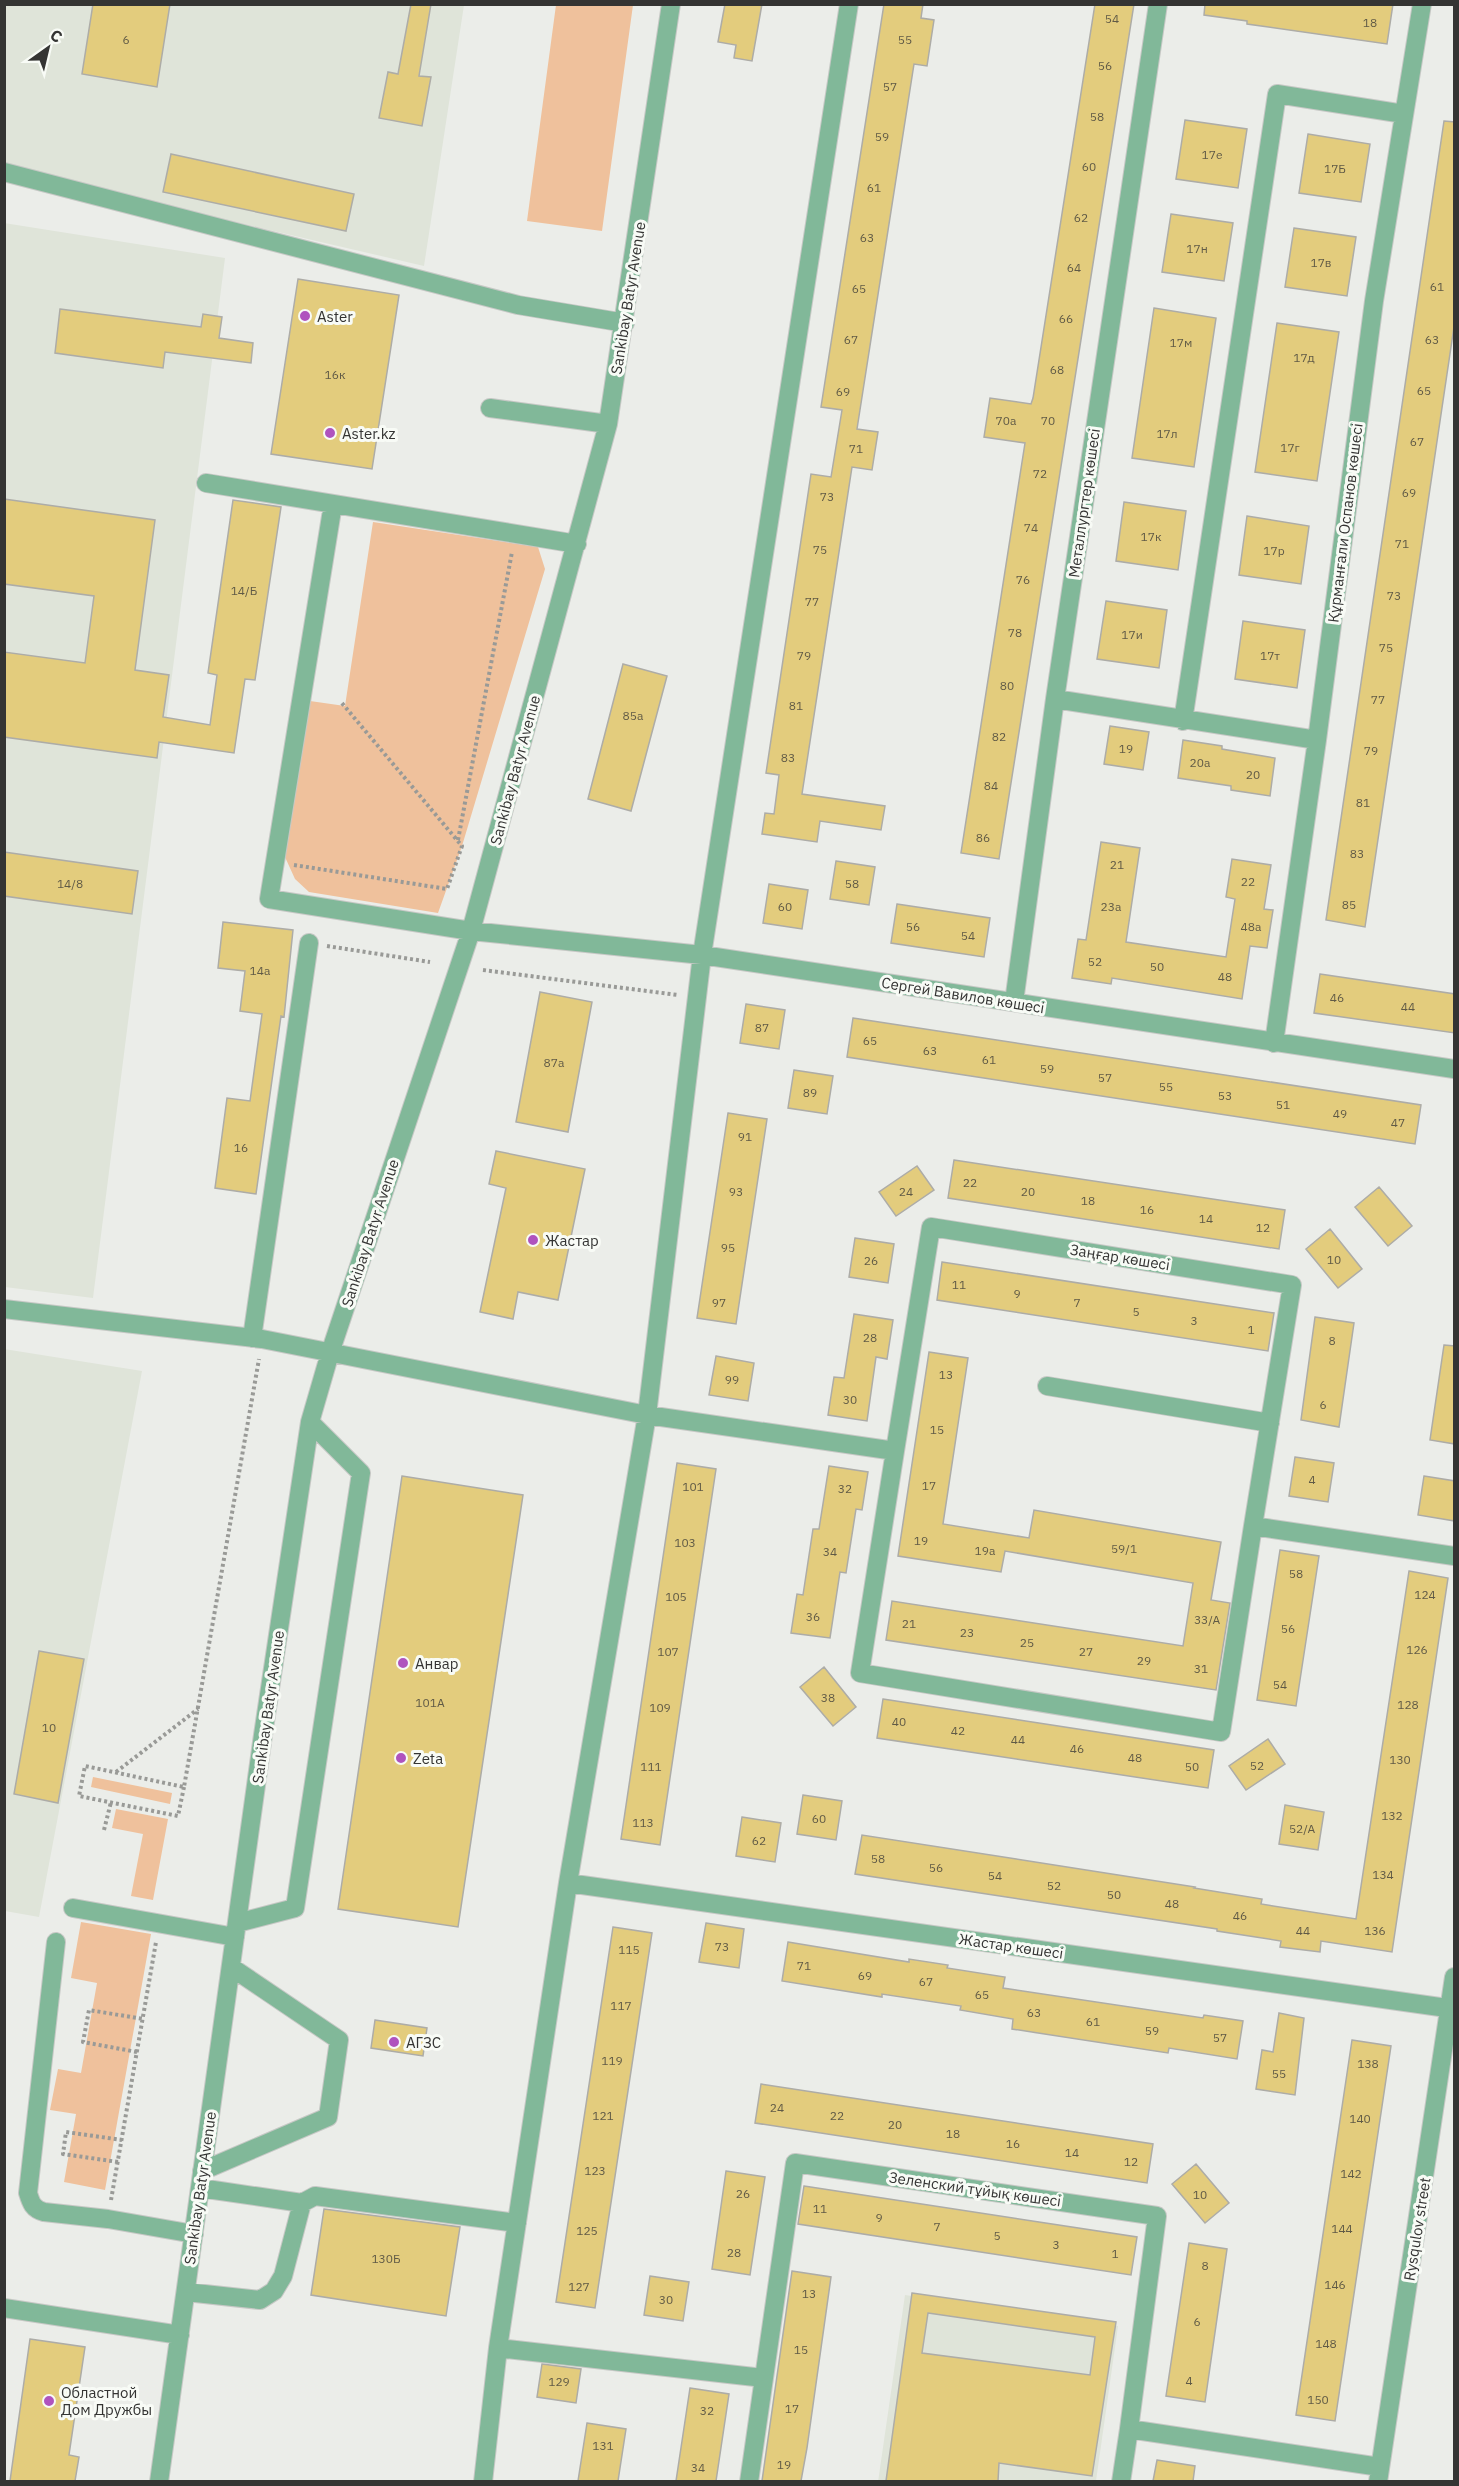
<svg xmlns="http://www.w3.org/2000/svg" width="1459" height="2486" viewBox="0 0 1459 2486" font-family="'IBM Plex Sans',sans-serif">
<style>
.built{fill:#dfe4d9}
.green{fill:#efc19c}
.building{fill:#e3cc7d;stroke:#adaca7;stroke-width:1.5;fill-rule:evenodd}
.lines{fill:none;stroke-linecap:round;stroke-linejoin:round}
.minor-casing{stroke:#c6c8c5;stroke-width:20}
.path{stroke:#999a97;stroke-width:4;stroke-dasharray:3 3;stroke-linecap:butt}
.minor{stroke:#81b899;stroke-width:18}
.poi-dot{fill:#af53be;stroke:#f8fbf6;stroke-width:2}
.labels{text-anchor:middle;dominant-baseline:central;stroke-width:6;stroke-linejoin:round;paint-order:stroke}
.number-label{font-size:12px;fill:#605a46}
.street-label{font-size:15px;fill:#343433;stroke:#f8fbf6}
.poi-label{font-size:15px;fill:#343433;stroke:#f8fbf6;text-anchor:start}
</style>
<rect width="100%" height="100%" fill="#ebede9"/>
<path class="built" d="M4 5H464L424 266 29 174 5 170Z
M4 223 225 258 93 1298 5 1287Z
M4 1349 142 1371 39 1917 5 1911Z
M905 2295 1118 2326 1096 2481 878 2482Z"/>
<path class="green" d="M556 5H633L602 231 527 221Z
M373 522 538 547 545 569 462 846 438 913 309 892 295 879 285 857 310 701 345 706Z
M93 1777 172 1793 170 1804 91 1787Z
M116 1809 168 1819 153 1900 131 1896 143 1834 112 1828Z
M81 1922 151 1934 105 2190 64 2182 76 2114 50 2110 58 2069 81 2073 97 1983 71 1978Z"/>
<path class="building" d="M93 4H170L157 87 82 74Z
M411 4H431L419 76 431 77 422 126 379 118 388 72 398 74Z
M725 4H762L752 61 734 58 736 45 718 42Z
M884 4H923L921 18 934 20 927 66 914 64 857 429 878 432 872 470 852 467 802 794 885 806 881 830 820 821 817 842 762 834 765 813 774 814 779 775 766 773 811 474 831 477 842 410 821 407Z
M1095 4H1134L999 859 961 853 1025 443 984 437 990 398 1031 404 1033 398Z
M1205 4H1393L1387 44 1247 24V21L1204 15Z
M1185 120 1247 129 1238 188 1176 179Z
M1444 121 1455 122V320L1365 927 1326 920Z
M1308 134 1370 144 1361 202 1299 193Z
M171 154 354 194 346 231 163 192Z
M1171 214 1233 223 1224 281 1162 272Z
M1294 228 1356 237 1347 296 1285 287Z
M298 279 399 295 372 469 271 454Z
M1154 308 1216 318 1194 467 1132 458Z
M60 309 201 327 203 314 222 317 219 338 253 343 251 363 165 352 163 368 55 353Z
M1277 323 1339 332 1317 481 1255 472Z
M4 499 155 520 135 670 169 675 163 717 210 725 217 675 208 673 233 500 281 507 255 680 245 679 234 753 159 742 157 758 4 737V652L85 663 94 596 4 584Z
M1124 502 1186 511 1178 570 1116 561Z
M1247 516 1309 526 1301 584 1239 575Z
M1106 601 1167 610 1159 668 1097 659Z
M1243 621 1305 630 1297 688 1235 679Z
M623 664 667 676 631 811 588 799Z
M1110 726 1149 732 1143 770 1104 764Z
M1183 740 1222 746V749L1275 758 1270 796 1231 790V786L1178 778Z
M1101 842 1140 848 1126 942 1226 957 1235 899 1226 897 1232 859 1271 865 1264 909 1273 910 1267 948 1250 946 1242 999 1112 978 1111 984 1072 978 1078 939 1086 940Z
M4 852 138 871 132 914 4 896Z
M836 861 875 867 869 905 830 899Z
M769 884 808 890 802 929 763 923Z
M897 904 990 918 984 957 891 943Z
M223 922 293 930 284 1017 281 1016 256 1194 215 1188 227 1098 250 1101 262 1014 240 1011 245 971 218 968Z
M1320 974 1455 994V1033L1314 1013Z
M540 992 592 1002 568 1132 516 1122Z
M746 1004 785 1010 779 1049 740 1043Z
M853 1018 1421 1105 1415 1144 847 1057Z
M794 1070 833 1076 827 1114 788 1108Z
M728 1113 767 1119 736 1324 697 1318Z
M496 1151 585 1169 558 1300 518 1292 513 1319 480 1312 506 1188 489 1184Z
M954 1160 1285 1210 1279 1249 948 1198Z
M917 1166 934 1190 896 1216 879 1192Z
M1379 1187 1412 1226 1388 1246 1355 1207Z
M1330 1229 1362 1269 1338 1288 1306 1249Z
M855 1238 894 1244 888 1283 849 1277Z
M942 1262 1274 1313 1268 1351 937 1300Z
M854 1314 893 1320 887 1359 876 1357 867 1421 828 1415 834 1377 844 1378Z
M1315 1317 1354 1323 1339 1427 1301 1420Z
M1444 1345 1455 1346V1444L1430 1440Z
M929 1352 968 1358 943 1524 1029 1538 1034 1510 1221 1542 1211 1600 1230 1603 1216 1690 886 1640 892 1601 1183 1646 1193 1583 1005 1551 1001 1572 898 1556Z
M716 1356 754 1363 748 1401 709 1395Z
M1295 1457 1334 1463 1328 1502 1289 1496Z
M677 1463 716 1469 660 1845 621 1839Z
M829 1466 868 1472 862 1510 856 1509 846 1573 840 1572 830 1638 791 1633 797 1594 803 1595 813 1529H819Z
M402 1476 523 1495 458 1927 338 1909Z
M1424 1476 1455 1481V1521L1418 1515Z
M1280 1550 1319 1556 1296 1706 1257 1700Z
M1409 1571 1448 1578 1392 1952 1321 1941 1320 1952 1280 1947 1281 1941 1217 1931V1929L855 1874 862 1835 1195 1887 1194 1888 1262 1899 1261 1904 1356 1919Z
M39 1651 84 1659 58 1803 14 1794Z
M824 1667 856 1707 833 1726 800 1687Z
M883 1699 1214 1750 1208 1788 877 1738Z
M1268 1739 1285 1764 1246 1790 1229 1766Z
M803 1795 842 1801 836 1840 797 1834Z
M1285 1805 1324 1812 1318 1850 1279 1844Z
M742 1817 781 1823 775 1862 736 1856Z
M706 1923 744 1929 739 1968 699 1962Z
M613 1927 652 1933 595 2308 556 2302Z
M788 1942 909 1962V1959L948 1965 947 1968 1005 1977 1003 1988 1203 2018 1204 2015 1243 2021 1237 2059 1169 2048 1168 2053 1012 2029 1013 2019 960 2010 961 2006 882 1994V1997L782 1981Z
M1279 2013 1304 2018 1295 2095 1256 2089 1262 2050 1273 2052Z
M375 2020 427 2028 423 2056 371 2048Z
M1352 2040 1391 2046 1335 2421 1296 2415Z
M761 2084 1153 2144 1147 2183 755 2123Z
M1196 2164 1229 2203 1205 2223 1172 2184Z
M726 2171 765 2177 750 2275 712 2269Z
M804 2186 1137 2237 1131 2275 798 2224Z
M324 2209 460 2227 446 2316 311 2295Z
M1189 2243 1227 2249 1205 2402 1166 2396Z
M792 2271 831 2277 807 2448 801 2481H762Z
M650 2276 689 2282 683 2321 644 2315Z
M912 2293 1116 2322 1092 2476 999 2463 998 2481H886ZM928 2313 1095 2337 1090 2375 922 2353Z
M30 2339 85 2347 69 2455 79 2457 75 2481H10Z
M542 2364 581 2369 576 2403 537 2397Z
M690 2388 729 2394 716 2481H676Z
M587 2423 626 2429 618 2481H578Z
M1157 2460 1195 2466 1193 2481H1153Z"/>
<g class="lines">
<g class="minor-casing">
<path id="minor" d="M4 172 518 305 625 323
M490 408 608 424
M206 483 577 544
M333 504 269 899 471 931 702 955 1454 1069
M1055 699 1317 740
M1183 721 1277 94 1404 114
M1014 1002 1055 699 1158 4
M1274 1043 1317 740 1374 301 1422 4
M4 1309 262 1339 647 1415 895 1451 931 1227 1292 1285 1253 1526
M252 1338 309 943
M1047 1386 1270 1423
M895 1451 860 1673 1221 1732 1253 1526 1454 1556
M568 1883 1454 2009
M73 1908 235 1937
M237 1923 295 1908 361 1473 310 1422
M56 1942 28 2193C31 2203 33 2209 44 2212L108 2219 194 2234
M202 2171 328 2117 339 2040 231 1967
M200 2188 302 2203 315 2196 517 2223
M186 2292 260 2300 274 2291 283 2276 302 2203
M4 2308 180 2335
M498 2348 764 2378 795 2163 1157 2216 1129 2429
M159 2482 263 1735 310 1422 330 1353 471 931 608 424 671 4
M483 2482 498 2348 568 1883 647 1415 702 955 849 4
M749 2482 764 2378
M1121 2482 1129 2429 1380 2467
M1378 2482 1454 1977"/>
</g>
<path class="path" d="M458 840 512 552
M294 865 447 889 462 846 341 702
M327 946 430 962
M483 970 678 995
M116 1772 198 1709
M184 1787 178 1816 79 1796 85 1766 184 1787 259 1359
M104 1830 111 1802
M137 2052 83 2042 89 2010 143 2019
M118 2162 63 2154 66 2132 122 2140
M111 2200 156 1942"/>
<use href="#minor" class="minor"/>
</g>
<g class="poi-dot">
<circle cx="305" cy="316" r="6"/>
<circle cx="330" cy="433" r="6"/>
<circle cx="533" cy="1240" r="6"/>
<circle cx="403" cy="1663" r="6"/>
<circle cx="401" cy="1758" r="6"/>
<circle cx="394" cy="2042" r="6"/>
<circle cx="49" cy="2401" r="6"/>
</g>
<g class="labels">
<g class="number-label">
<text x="1112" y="18">54</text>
<text x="1370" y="22">18</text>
<text x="126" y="39">6</text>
<text x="905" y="39">55</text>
<text x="1105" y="65">56</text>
<text x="890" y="86">57</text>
<text x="1097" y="116">58</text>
<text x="882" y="136">59</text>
<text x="1212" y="154">17е</text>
<text x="1089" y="166">60</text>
<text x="1335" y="168">17Б</text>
<text x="874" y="187">61</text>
<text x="1081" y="217">62</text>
<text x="867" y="237">63</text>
<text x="1197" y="248">17н</text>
<text x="1321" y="262">17в</text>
<text x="1074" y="267">64</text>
<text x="1437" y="286">61</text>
<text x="859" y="288">65</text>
<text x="1066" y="318">66</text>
<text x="851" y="339">67</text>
<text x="1432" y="339">63</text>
<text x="1181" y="342">17м</text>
<text x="1304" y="357">17д</text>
<text x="1057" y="369">68</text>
<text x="335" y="374">16к</text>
<text x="1424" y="390">65</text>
<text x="843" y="391">69</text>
<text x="1006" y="420">70а</text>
<text x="1048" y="420">70</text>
<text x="1167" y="433">17л</text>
<text x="1417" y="441">67</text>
<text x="1290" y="447">17г</text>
<text x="856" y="448">71</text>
<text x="1040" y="473">72</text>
<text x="1409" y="492">69</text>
<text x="827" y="496">73</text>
<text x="1031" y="527">74</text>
<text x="1151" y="536">17к</text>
<text x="1402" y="543">71</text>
<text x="820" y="549">75</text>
<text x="1274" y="550">17р</text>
<text x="1023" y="579">76</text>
<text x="244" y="590">14/Б</text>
<text x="1394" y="595">73</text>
<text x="812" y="601">77</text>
<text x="1015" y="632">78</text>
<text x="1132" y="634">17и</text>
<text x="1386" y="647">75</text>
<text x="804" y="655">79</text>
<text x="1270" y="655">17т</text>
<text x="1007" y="685">80</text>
<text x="1378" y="699">77</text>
<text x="796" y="705">81</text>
<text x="633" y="715">85а</text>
<text x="999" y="736">82</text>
<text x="1126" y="748">19</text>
<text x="1371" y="750">79</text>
<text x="788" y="757">83</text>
<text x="1200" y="762">20а</text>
<text x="1253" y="774">20</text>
<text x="991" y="785">84</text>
<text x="1363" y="802">81</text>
<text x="983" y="837">86</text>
<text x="1357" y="853">83</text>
<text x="1117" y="864">21</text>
<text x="1248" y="881">22</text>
<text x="70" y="883">14/8</text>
<text x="852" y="883">58</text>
<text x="1349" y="904">85</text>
<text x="785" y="906">60</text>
<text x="1111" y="906">23а</text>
<text x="913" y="926">56</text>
<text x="1251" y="926">48а</text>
<text x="968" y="935">54</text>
<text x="1095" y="961">52</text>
<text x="1157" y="966">50</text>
<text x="260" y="970">14а</text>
<text x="1225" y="976">48</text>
<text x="1337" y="997">46</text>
<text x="1408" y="1006">44</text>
<text x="762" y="1027">87</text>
<text x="870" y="1040">65</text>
<text x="930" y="1050">63</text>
<text x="989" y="1059">61</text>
<text x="554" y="1062">87а</text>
<text x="1047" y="1068">59</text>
<text x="1105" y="1077">57</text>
<text x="1166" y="1086">55</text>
<text x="810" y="1092">89</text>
<text x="1225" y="1095">53</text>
<text x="1283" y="1104">51</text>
<text x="1340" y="1113">49</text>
<text x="1398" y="1122">47</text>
<text x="745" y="1136">91</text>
<text x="241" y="1147">16</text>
<text x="970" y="1182">22</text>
<text x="736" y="1191">93</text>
<text x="906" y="1191">24</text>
<text x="1028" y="1191">20</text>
<text x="1088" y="1200">18</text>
<text x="1147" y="1209">16</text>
<text x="1206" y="1218">14</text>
<text x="1263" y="1227">12</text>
<text x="728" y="1247">95</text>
<text x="1334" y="1259">10</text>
<text x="871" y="1260">26</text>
<text x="959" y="1284">11</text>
<text x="1017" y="1293">9</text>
<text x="719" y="1302">97</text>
<text x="1077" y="1302">7</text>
<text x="1136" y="1311">5</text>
<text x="1194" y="1320">3</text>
<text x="1251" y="1329">1</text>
<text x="870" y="1337">28</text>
<text x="1332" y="1340">8</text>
<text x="946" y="1374">13</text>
<text x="732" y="1379">99</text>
<text x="850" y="1399">30</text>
<text x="1323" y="1404">6</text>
<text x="937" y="1429">15</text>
<text x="1312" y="1479">4</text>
<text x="929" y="1485">17</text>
<text x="693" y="1486">101</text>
<text x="845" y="1488">32</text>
<text x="921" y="1540">19</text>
<text x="685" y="1542">103</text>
<text x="1124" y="1548">59/1</text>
<text x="985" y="1550">19а</text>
<text x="830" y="1551">34</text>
<text x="1296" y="1573">58</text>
<text x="1425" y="1594">124</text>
<text x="676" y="1596">105</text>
<text x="813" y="1616">36</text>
<text x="1207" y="1619">33/А</text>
<text x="909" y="1623">21</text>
<text x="1288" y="1628">56</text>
<text x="967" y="1632">23</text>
<text x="1027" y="1642">25</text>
<text x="1417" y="1649">126</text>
<text x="668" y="1651">107</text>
<text x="1086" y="1651">27</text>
<text x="1144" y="1660">29</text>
<text x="1201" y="1668">31</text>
<text x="1280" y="1684">54</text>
<text x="828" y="1697">38</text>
<text x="430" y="1702">101А</text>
<text x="1408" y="1704">128</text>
<text x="660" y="1707">109</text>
<text x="899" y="1721">40</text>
<text x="49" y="1727">10</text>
<text x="958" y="1730">42</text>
<text x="1018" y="1739">44</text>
<text x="1077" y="1748">46</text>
<text x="1135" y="1757">48</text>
<text x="1400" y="1759">130</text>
<text x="1257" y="1765">52</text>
<text x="651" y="1766">111</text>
<text x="1192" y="1766">50</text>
<text x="1392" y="1815">132</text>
<text x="819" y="1818">60</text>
<text x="643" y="1822">113</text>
<text x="1302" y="1828">52/А</text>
<text x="759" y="1840">62</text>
<text x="878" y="1858">58</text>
<text x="936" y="1867">56</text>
<text x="1383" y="1874">134</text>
<text x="995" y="1875">54</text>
<text x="1054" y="1885">52</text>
<text x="1114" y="1894">50</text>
<text x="1172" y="1903">48</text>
<text x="1240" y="1915">46</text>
<text x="1303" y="1930">44</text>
<text x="1375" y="1930">136</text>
<text x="722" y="1946">73</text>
<text x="629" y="1949">115</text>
<text x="804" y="1965">71</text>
<text x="865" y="1975">69</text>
<text x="926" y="1981">67</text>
<text x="982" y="1994">65</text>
<text x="621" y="2005">117</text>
<text x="1034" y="2012">63</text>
<text x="1093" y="2021">61</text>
<text x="1152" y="2030">59</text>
<text x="1220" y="2037">57</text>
<text x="612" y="2060">119</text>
<text x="1368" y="2063">138</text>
<text x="1279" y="2073">55</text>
<text x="777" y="2107">24</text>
<text x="603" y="2115">121</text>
<text x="837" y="2115">22</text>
<text x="1360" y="2118">140</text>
<text x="895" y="2124">20</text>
<text x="953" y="2133">18</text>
<text x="1013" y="2143">16</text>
<text x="1072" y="2152">14</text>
<text x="1131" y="2161">12</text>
<text x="595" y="2170">123</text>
<text x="1351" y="2173">142</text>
<text x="743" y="2193">26</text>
<text x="1200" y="2194">10</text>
<text x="820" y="2208">11</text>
<text x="879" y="2217">9</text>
<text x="937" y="2226">7</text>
<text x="1342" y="2228">144</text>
<text x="587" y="2230">125</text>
<text x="997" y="2235">5</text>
<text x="1056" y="2244">3</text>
<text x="734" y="2252">28</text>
<text x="1115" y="2253">1</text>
<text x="386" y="2258">130Б</text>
<text x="1205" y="2265">8</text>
<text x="1335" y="2284">146</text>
<text x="579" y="2286">127</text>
<text x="809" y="2293">13</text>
<text x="666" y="2299">30</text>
<text x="1197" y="2321">6</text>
<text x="1326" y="2343">148</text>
<text x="801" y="2349">15</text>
<text x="1189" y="2380">4</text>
<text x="559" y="2381">129</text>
<text x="1318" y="2399">150</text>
<text x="792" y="2408">17</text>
<text x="707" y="2410">32</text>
<text x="603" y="2445">131</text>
<text x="784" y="2464">19</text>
<text x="698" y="2467">34</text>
</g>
<g class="street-label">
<text transform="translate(628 298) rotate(-81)">Sankibay Batyr Avenue</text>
<text transform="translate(1084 503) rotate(-82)">Металлургтер көшесі</text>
<text transform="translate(1345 523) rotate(-83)">Құрманғали Оспанов көшесі</text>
<text transform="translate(515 770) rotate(-75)">Sankibay Batyr Avenue</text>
<text transform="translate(963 995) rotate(9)">Сергей Вавилов көшесі</text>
<text transform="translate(370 1233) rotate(-72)">Sankibay Batyr Avenue</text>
<text transform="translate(1120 1257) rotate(9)">Заңғар көшесі</text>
<text transform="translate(268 1707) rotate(-82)">Sankibay Batyr Avenue</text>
<text transform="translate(1011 1946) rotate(8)">Жастар көшесі</text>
<text transform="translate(200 2188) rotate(-82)">Sankibay Batyr Avenue</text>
<text transform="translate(975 2189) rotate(8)">Зеленский тұйық көшесі</text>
<text transform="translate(1417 2229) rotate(-81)">Rysqulov street</text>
</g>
<g class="poi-label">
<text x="317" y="316">Aster</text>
<text x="342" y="433">Aster.kz</text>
<text x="545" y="1240">Жастар</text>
<text x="415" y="1663">Анвар</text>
<text x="413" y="1758">Zeta</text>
<text x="406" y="2042">АГЗС</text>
<text x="61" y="2392">Областной<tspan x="61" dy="17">Дом Дружбы</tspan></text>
</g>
</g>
<rect width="1459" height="2486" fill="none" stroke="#343433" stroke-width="12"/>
<g transform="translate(48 48) rotate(34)" stroke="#f8fbf6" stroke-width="4.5" paint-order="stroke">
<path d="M0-4.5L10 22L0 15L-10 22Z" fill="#343433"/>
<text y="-9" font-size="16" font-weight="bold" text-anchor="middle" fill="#343433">С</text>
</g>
</svg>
